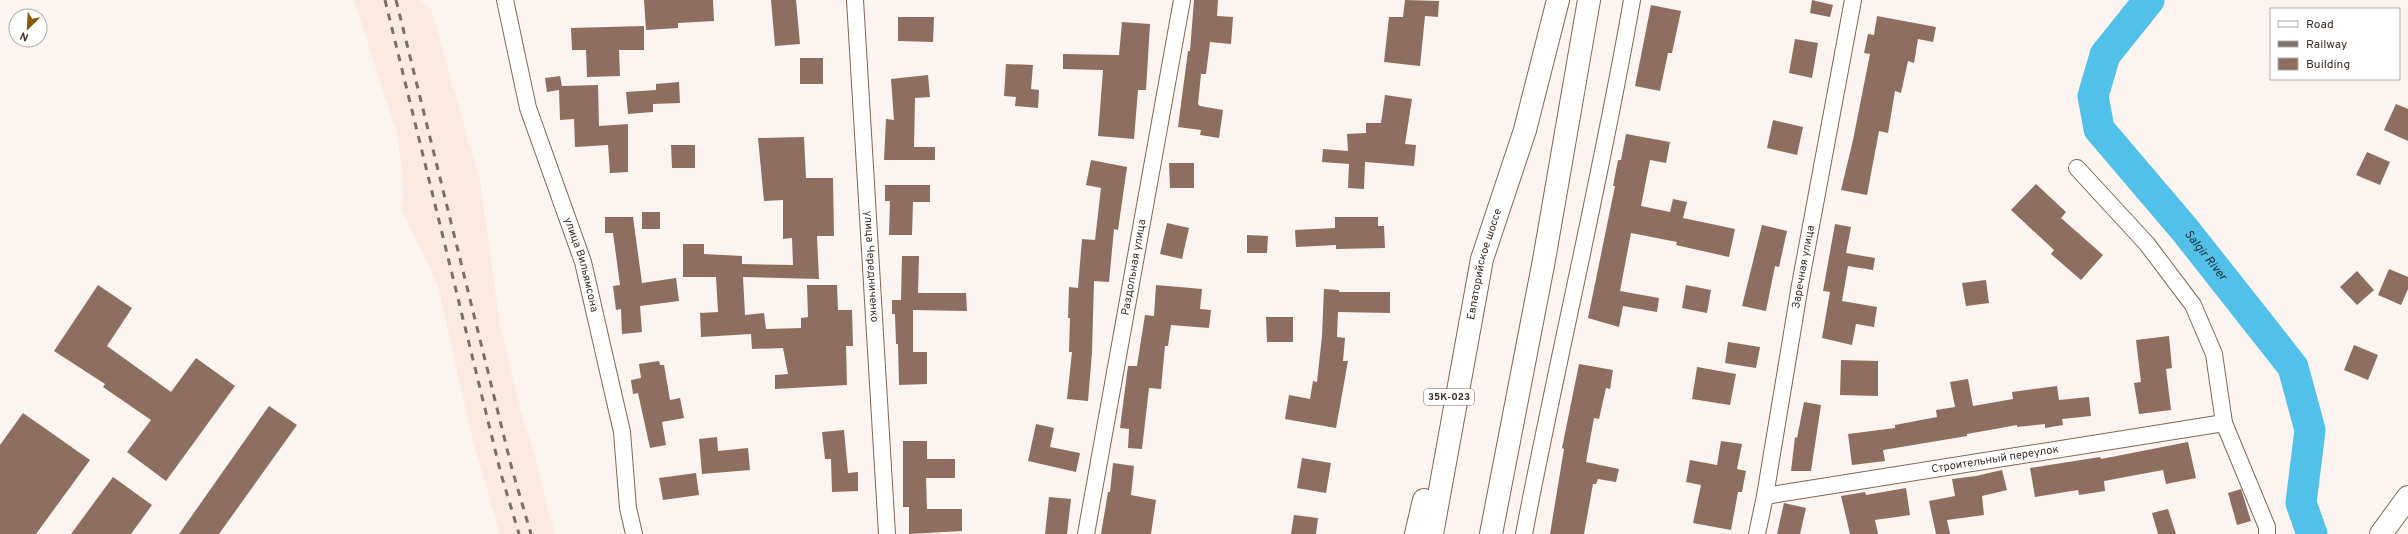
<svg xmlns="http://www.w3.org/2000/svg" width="2408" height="534" viewBox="0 0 2408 534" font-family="Overpass,sans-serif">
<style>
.built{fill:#fbeae0}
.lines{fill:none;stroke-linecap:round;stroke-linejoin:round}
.river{stroke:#52c1e9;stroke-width:31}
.building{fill:#8e6e61}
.street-casing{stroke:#826653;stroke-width:18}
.primary-casing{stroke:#826653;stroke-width:24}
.street{stroke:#fff;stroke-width:16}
.primary{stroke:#fff;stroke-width:22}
.rail{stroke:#7a7069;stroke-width:3;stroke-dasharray:7 7;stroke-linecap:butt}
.labels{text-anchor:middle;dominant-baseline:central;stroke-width:4;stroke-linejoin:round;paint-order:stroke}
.shield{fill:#fff;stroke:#766d68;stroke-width:1}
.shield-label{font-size:10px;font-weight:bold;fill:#3b2f27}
.street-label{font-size:11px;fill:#3b2f27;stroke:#fff}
.water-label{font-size:12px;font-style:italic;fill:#1b2e36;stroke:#fff}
</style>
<rect width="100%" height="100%" fill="#fbf4f0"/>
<path class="built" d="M354 0H420L431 9 480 181 499 318 519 406 535 457 555 534H500L473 441 438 286 401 208 403 198 402 167 396 131Z"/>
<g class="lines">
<path class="river" id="s1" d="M2149 0 2105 55 2093 96 2099 129 2185 230 2293 367 2310 430 2301 503 2312 534"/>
</g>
<path class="building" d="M644 0H713L714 21 678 23V28L646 30Z
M771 0H796L800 44 775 46Z
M1194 0H1218L1217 16 1233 17 1231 44 1210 42 1206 74H1201L1198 104 1200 106 1223 110 1219 138 1200 135 1201 130 1178 127 1188 51H1190Z
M1405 0 1439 1 1438 17 1425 16 1420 66 1384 62 1389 17H1403Z
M1812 0 1833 5 1830 17 1810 13Z
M1651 5 1681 11 1672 53H1668L1660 91 1635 86Z
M1877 16 1936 27 1933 42 1918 39 1914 63 1908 61 1901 93 1895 91 1888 133 1879 131 1867 195 1841 190 1853 140 1870 54 1864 53 1868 34 1874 35Z
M898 17H934L933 42 898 41Z
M1122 22 1150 24 1146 90H1138L1134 139 1098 136 1103 70 1063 69V54L1119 55Z
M644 26V50H619L620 76 587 77 586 50H572L571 28Z
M1795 39 1818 43 1812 78 1789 73Z
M800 58H823V84H800Z
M1006 64 1033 65 1031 89 1039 90 1038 108 1015 106 1016 97 1004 96Z
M928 75 930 97 915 98 914 147H935V160H884L886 119 894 120 891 79Z
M560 76 562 86 598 85 599 126 628 124V172L610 173 608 145 575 147 574 119 560 120 559 90 547 92 545 78Z
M679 82 680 103 653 104V112L628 114 626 92 656 90V84Z
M1385 95 1412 99 1405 144 1416 145 1414 166 1365 162 1364 189 1348 188 1349 164 1322 162 1323 149 1348 151 1347 134 1366 133V123H1381Z
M2396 104 2408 109V141L2384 130Z
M1773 120 1803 127 1797 155 1767 148Z
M1626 134 1670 142 1666 163 1650 160 1641 206 1670 212 1673 199 1687 202 1683 218 1735 229 1729 257 1676 245 1677 242 1631 233 1620 291 1659 298 1657 312 1623 306 1619 327 1588 318 1615 186H1613L1618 160H1621Z
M804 137 806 178H833L834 236H817L819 279 743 277 745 315 764 313 766 329 801 328V318L808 317 807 285H837L838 310H852L853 346H846L847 385 775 389V375L788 374 783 348 752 349 751 334 701 337 700 313 718 312 716 277H683V244H704V254L742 256V264L793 265 792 238 783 239V200L764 201 758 138Z
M671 145H695V168H672Z
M2367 152 2390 162 2380 185 2356 175Z
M1091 160 1127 167 1118 230 1114 229 1109 282 1094 281 1092 352 1088 401 1067 399 1072 352H1069L1070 318H1068L1069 287 1078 288 1082 239 1095 240 1101 188 1086 185Z
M1169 163H1194V188H1170Z
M2036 184 2066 212 2061 218 2103 255 2081 280 2051 254 2054 250 2011 210Z
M885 185H930V202H913L912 235H889L890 201H885Z
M642 212H660V229H642Z
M605 217H633L642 283 676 278 679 301 640 306 642 332 622 334 621 309 616 310 613 286 620 285 613 233H605Z
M1335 217H1378V226H1384L1385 248 1336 249V245L1296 247 1295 230 1335 228Z
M1167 223 1189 228 1182 259 1160 254Z
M1835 224 1851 227 1846 253 1875 258 1873 270 1848 266 1842 301 1877 307 1874 327 1856 324 1852 345 1822 338 1830 292 1823 291Z
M1762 225 1787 231 1779 267 1775 266 1766 311 1742 306Z
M1247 235 1268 236 1267 253H1247Z
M902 256H919L918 293H966L967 311 913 310V352H927V384L899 385 898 344H896L895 314H892V300H901Z
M2389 269 2408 277V289L2401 305 2378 295Z
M2357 271 2374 290 2357 305 2340 287Z
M1986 280 1989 303 1966 306 1962 283Z
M98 285 132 308 107 346 171 392 196 358 235 386 166 481 127 452 151 420 103 387 105 384 54 351Z
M1156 285 1202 289 1200 309 1211 310 1209 328 1171 325 1168 346H1165L1161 389 1149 388 1142 449 1128 448 1129 429 1120 428 1128 366H1137L1145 315 1154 316Z
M1686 285 1711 290 1707 313 1682 308Z
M1324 289 1339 290V292H1390V313L1338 312 1337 337 1345 338 1343 361H1348L1336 428 1285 419 1289 395 1310 399 1313 381 1317 382 1322 336Z
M1266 317H1293V342H1267Z
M2169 336 2172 368 2166 369 2171 410 2139 414 2134 383 2141 382 2136 340Z
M1728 342 1760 347 1756 368 1725 363Z
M2354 345 2378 355 2368 380 2344 370Z
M1841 360 1878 361V396L1840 395Z
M659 361 660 365H664L670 400 680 398 684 418 662 422 666 445 650 448 638 393 633 394 631 380 641 378 639 364Z
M1579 364 1613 370 1610 389 1606 388 1599 419 1594 418 1586 462 1619 469 1616 482 1598 479 1596 484H1593L1584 534H1550L1564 449 1562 448Z
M1697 367 1736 374 1730 405 1692 399Z
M1968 379 1973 406 2013 399 2012 392 2057 386 2059 400 2089 397 2091 416 2062 419 2063 425 2045 428V424L2017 427V425L1967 434V436L1883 450 1885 461 1852 465 1848 434 1895 428V425L1937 417 1936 410 1955 407 1950 382Z
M1804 402 1821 405 1811 471H1791L1795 437 1797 438Z
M269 406 297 425 219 534H179Z
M23 413 90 460 36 534H0V445Z
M1036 424 1054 428 1050 447 1080 453 1076 472 1028 461Z
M844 430 848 473 858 472V491L832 492 831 459H825L822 432Z
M717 437 718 451 748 448 750 470 702 474 699 439Z
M903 441H927V459H955V478H926L927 509H962V531L909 534V507H903Z
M1721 441 1742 444 1737 469 1746 471 1742 492H1738L1731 530 1693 523 1701 485 1686 482 1690 460 1717 465Z
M2188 442 2196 478 2166 484 2163 470 2104 481 2105 491 2079 495 2078 490 2035 497 2030 468 2100 457 2101 459Z
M1302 458 1331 463 1326 493 1297 488Z
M1113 463 1134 466 1131 495 1156 500 1151 534H1101L1108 492H1110Z
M2002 470 2007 490 1982 496 1984 515 1947 520 1950 534H1936L1929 501 1955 496 1952 479 1976 476Z
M696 473 699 495 663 500 659 478Z
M113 477 152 505 131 534H71Z
M1906 488 1910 515 1875 520 1878 534H1850L1841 496 1865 492 1866 495Z
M2241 489 2251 521 2237 525 2228 493Z
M1049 497 1071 499 1067 534H1045Z
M1784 503 1806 508 1800 534H1777Z
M2168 509 2176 534H2158L2152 513Z
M1294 515 1318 518 1316 534H1291Z"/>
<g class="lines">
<g class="street-casing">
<g id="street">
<path id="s2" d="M505 0 528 108 583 262 622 432 628 508 634 534"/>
<path id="s3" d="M855 0 887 534"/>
<path d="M2077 168 2147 244 2193 305 2214 354 2224 423 2267 527V534"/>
<path id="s4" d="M1765 496 2224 423"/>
<path id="s5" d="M1086 534 1182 0"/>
<path d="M1524 534C1558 356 1601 179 1632 0"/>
<path id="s6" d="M1757 534 1765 496 1800 285 1853 0"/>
</g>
</g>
<g class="primary-casing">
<g id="primary">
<path d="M1416 534 1424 500"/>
<path id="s7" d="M1432 534 1482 259 1525 130 1558 0"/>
<path d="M1491 534 1544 260 1589 0"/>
<path d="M2381 534 2408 497"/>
</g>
</g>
<use href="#street" class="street"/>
<use href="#primary" class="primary"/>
<path class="rail" d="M385 0 501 474 519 534
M396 0 512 469 531 534"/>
</g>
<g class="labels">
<rect class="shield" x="1424" y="389" width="50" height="16" rx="3"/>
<g class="shield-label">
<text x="1449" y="397">35К-023</text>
</g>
<g class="street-label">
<text stroke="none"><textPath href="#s2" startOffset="276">улица Вильямсона</textPath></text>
<text stroke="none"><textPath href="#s7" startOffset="275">Евпаторийское шоссе</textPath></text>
<text stroke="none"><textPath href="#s3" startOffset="267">улица Чередниченко</textPath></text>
<text stroke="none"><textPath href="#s5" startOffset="271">Раздольная улица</textPath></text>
<text stroke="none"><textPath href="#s6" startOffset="271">Заречная улица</textPath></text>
<text stroke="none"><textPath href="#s4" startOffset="233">Строительный переулок</textPath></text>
</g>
<g class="water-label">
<text stroke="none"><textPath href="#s1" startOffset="312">Salgir River</textPath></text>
</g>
</g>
<rect x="2270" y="8" width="130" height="72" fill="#ffffff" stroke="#b1aca9"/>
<rect x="2278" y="21" width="20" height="6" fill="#ffffff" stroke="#b1aca9"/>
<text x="2306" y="28" font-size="12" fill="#3b2f27">Road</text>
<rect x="2278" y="41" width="20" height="6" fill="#7a7069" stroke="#b1aca9"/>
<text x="2306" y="48" font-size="12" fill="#3b2f27">Railway</text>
<rect x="2278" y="58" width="20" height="12" fill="#8e6e61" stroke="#b1aca9"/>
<text x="2306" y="68" font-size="12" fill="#3b2f27">Building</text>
<g transform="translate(28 28) rotate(204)"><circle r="19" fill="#ffffff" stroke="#b1aca9"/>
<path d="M0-3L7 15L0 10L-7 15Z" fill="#8b5903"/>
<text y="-6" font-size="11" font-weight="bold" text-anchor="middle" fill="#3b2f27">N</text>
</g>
</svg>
